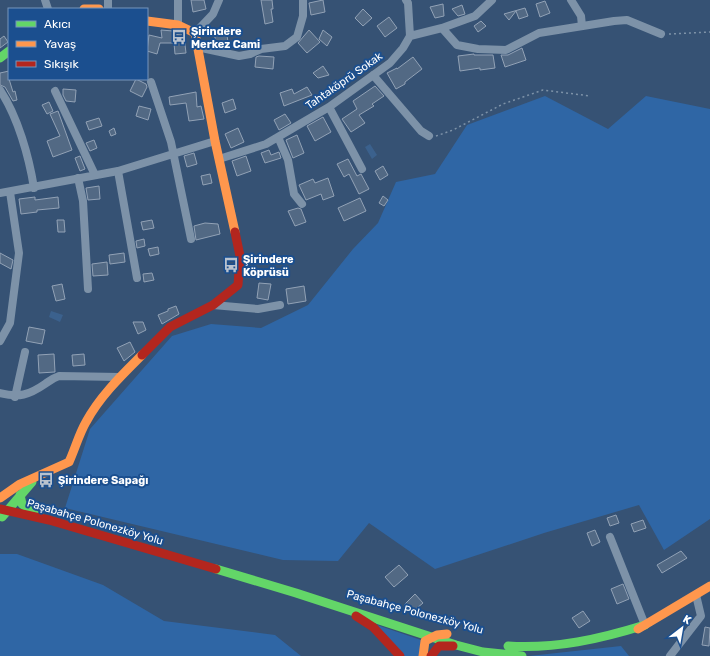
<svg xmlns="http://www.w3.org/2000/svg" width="710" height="656" viewBox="0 0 710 656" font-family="Rubik,sans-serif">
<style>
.green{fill:#2f66a5}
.water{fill:#3b618d}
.building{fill:#526984;stroke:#92a2b6}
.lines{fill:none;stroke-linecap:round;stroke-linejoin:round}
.path{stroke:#7d92a8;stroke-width:1.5;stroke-dasharray:2 3;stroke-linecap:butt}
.street{stroke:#7d92a8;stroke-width:8}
.fast{stroke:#63d668;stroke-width:9}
.slow{stroke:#ff974d;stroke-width:9}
.jam{stroke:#b3261e;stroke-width:9}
.labels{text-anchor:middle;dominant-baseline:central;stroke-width:4;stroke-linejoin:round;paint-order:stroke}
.poi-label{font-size:11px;font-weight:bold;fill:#fff;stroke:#1b4f8f;text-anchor:start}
.street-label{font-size:11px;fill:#fff;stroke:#1b4f8f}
</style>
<rect width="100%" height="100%" fill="#365274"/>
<path class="green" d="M545 96 608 129 646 96 710 109V519L664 550 639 505 544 533 435 569 369 523 338 561 283 560 65 508 90 429 172 336 211 324 261 328 308 305 353 249 378 223 396 182 435 174 467 125Z
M0 554H17L103 585 164 621 275 635 301 656H0Z
M377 625 421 640 419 656H403Z
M621 646 629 656H529Z"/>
<path class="water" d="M370 144 377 155 372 159 365 147Z
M51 311 63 315 60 322 49 317Z"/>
<path class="building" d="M191 0H204L206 9 193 12Z
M261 0H272L273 9H271L273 22 265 24Z
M323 0 325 12 311 15 309 3Z
M545 1 550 13 540 17 536 4Z
M443 4 444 16 435 18 430 7Z
M462 5 465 14 458 16 452 9Z
M525 8 528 16 519 19 516 11 509 20 504 14Z
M363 9 372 18 363 26 355 18Z
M389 17 397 28 385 37 377 26Z
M481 21 486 26 478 32 474 26Z
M226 29 228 42 216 44 214 31Z
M161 30 173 31V35L181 34 184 36 186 53 175 54 174 43H160L157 54 147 51 149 35 162 38Z
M309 30 320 42 307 53 298 43Z
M323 30 332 37 327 46 319 39Z
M4 36 8 42 0 48V39Z
M522 48 526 60 505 67 501 55H508Z
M474 54V55H493L495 68 480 70V68L460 71 458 56Z
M259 56 274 57 273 69 255 67 256 57Z
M413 57 422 69 405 82V84L396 89 387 73 397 68V69Z
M323 66 329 75 318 78 313 73Z
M9 71V79L13 92 15 91 17 100 13 101 5 87 0 85V73Z
M136 79 146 84 147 87 142 97 130 91Z
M375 86 384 96 372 104 374 106 359 115 365 123 351 132 342 119 357 109 353 101Z
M307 87 312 95 284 106 280 93 292 89 294 94Z
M63 89 76 90 75 102 66 101 63 95Z
M196 92 197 107 201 106 204 119 189 121 186 103 170 105 169 97Z
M233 99 236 109 225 113 222 103Z
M49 102 53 111 47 114 42 105Z
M139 106 151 109 148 120 136 116Z
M58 111 72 150 53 157 47 141 60 136 50 114Z
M285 114 291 123 279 130 274 120Z
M323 117 331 132 315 141 307 126Z
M99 118 102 126 89 130 86 122Z
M114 128 116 134 111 136 109 131Z
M238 128 244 142 231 148 225 134Z
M297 135 304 153 293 158 286 140Z
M94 140 97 148 90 151 86 143Z
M269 150 271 155 279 152 281 158 265 163 261 153Z
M194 153 197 164 187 167 184 156Z
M80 156 85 169 80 171 75 158Z
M246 156 251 171 237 176 232 161Z
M348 159 357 176 361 174 369 189 359 194 349 174 344 177 337 164Z
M383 166 388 175 380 180 375 171Z
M210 174 212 183 203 185 201 176Z
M328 178 334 196 323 200 321 194 306 200 299 185 313 179 315 183Z
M99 186 100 199 88 200 86 188Z
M383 196 388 200 384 206 379 203Z
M35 197V200L58 197 59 208 37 210V212L21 214 19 199Z
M360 198 366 211 344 221 338 208Z
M298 208 301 209 306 222 295 226 288 211Z
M57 220H64L65 232H58Z
M152 220 154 228 143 230 141 222Z
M205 223 218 224 220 234 196 240 194 226Z
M144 239 145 246 137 248 136 241Z
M158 247 159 254 150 256 148 249Z
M0 253 13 260 11 269 0 263Z
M124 253 125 262 110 264 109 255Z
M107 262 108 275 93 276 92 264Z
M152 273 154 280 144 282 143 274Z
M259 283 271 284 268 300 257 298Z
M62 284 65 299 56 301 52 286Z
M304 286 306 301 288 304 286 289Z
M176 306 179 314 162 324 158 315 168 311V309Z
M133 322H143L146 330 138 334Z
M29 327 45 330 42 344 26 341Z
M130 342 135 352 124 361 117 348Z
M54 354 55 372 39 373 38 355Z
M84 354 85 365 73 366 72 355Z
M616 515 619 523 610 526 607 518Z
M643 520 646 528 634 532 631 524Z
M595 530 600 542 592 546 587 533Z
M681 551 687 558 662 573 657 565Z
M399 565 408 575 394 587 385 577Z
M623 584 629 599 617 604 611 589Z
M415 594 423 603 411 613 404 605Z
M583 611 590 621 579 628 572 618Z
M705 627 710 628 709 646 702 645Z"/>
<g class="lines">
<path class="path" d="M669 34 710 32
M436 136 453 130 503 104 543 90 590 96"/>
<path class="street" d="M45 0 48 9
M406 0 408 3 410 36
M571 0 581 16 582 26
M108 9V0
M178 25V0
M442 28 457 45 478 49 506 50 539 33 614 21 627 20 661 34
M195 33 213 14 219 0
M197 47 239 56 250 54 261 49 285 46 297 37 303 16V0
M373 75 421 131 429 136
M151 82 171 142 191 239
M0 90C18 117 29 157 34 188
M55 91 95 175
M329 107 362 169
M278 137 288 160 294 194 302 204
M219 159 266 144 329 107 390 63 403 48 410 36 442 28 475 16 492 0
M118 171 137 278
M78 178 83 201 88 289
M0 193 118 171 215 141
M213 305 258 309 280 305
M0 341 10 323 19 253 10 192
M0 393C19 398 29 395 45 384 51 380 53 378 59 376L120 377
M15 397 25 352
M610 537 645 625
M670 656 701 616 696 595"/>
<path class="fast" d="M0 58 9 51
M20 495 22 504 39 515
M2 517 32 482
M216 569 296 593 456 645 483 652 522 656
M508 646C556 649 600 639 645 625"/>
<path class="slow" d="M84 9H99
M147 21 178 25 195 33 215 141 235 232
M0 498 20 484 69 462C75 449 79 434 86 422 100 396 122 375 142 355
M638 629 710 586
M423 656 425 641 437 635 447 634"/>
<path class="jam" d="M142 355 170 327 213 305 238 285 240 256 235 232
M0 509 49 520 216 569
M356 616 373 627 400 656
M431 656 439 646H453"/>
</g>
<defs>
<g id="bus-bare" transform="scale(1.2)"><path d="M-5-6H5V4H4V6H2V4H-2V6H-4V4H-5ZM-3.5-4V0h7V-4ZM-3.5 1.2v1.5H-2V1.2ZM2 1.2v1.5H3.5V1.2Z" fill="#b9c2ce" stroke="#1b4f8f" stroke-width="2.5" paint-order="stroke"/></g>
</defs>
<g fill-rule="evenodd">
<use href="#bus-bare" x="179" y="37"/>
<use href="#bus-bare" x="231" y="265"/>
<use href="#bus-bare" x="46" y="480"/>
</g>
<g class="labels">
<g class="poi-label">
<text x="191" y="31">Şirindere<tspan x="191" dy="13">Merkez Cami</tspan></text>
<text x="243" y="259">Şirindere<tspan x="243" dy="13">Köprüsü</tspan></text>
<text x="58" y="480">Şirindere Sapağı</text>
</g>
<g class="street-label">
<text transform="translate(344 81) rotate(-35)">Tahtaköprü Sokak</text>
<text transform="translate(95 522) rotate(16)">Paşabahçe Polonezköy Yolu</text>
<text transform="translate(415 612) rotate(15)">Paşabahçe Polonezköy Yolu</text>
</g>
</g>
<rect x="8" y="8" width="140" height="72" fill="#1b4f8f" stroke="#7695bc"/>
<rect x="16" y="21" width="20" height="6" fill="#63d668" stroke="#7695bc"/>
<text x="44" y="28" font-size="12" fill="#ffffff">Akıcı</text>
<rect x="16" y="41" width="20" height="6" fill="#ff974d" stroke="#7695bc"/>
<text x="44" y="48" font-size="12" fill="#ffffff">Yavaş</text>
<rect x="16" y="61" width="20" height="6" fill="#b3261e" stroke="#7695bc"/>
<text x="44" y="68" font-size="12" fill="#ffffff">Sıkışık</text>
<g transform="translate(682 628) rotate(31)" stroke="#1b4f8f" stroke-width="3" paint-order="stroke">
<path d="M0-3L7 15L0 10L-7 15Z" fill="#ffffff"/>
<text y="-6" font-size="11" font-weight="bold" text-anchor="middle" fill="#ffffff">K</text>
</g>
</svg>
